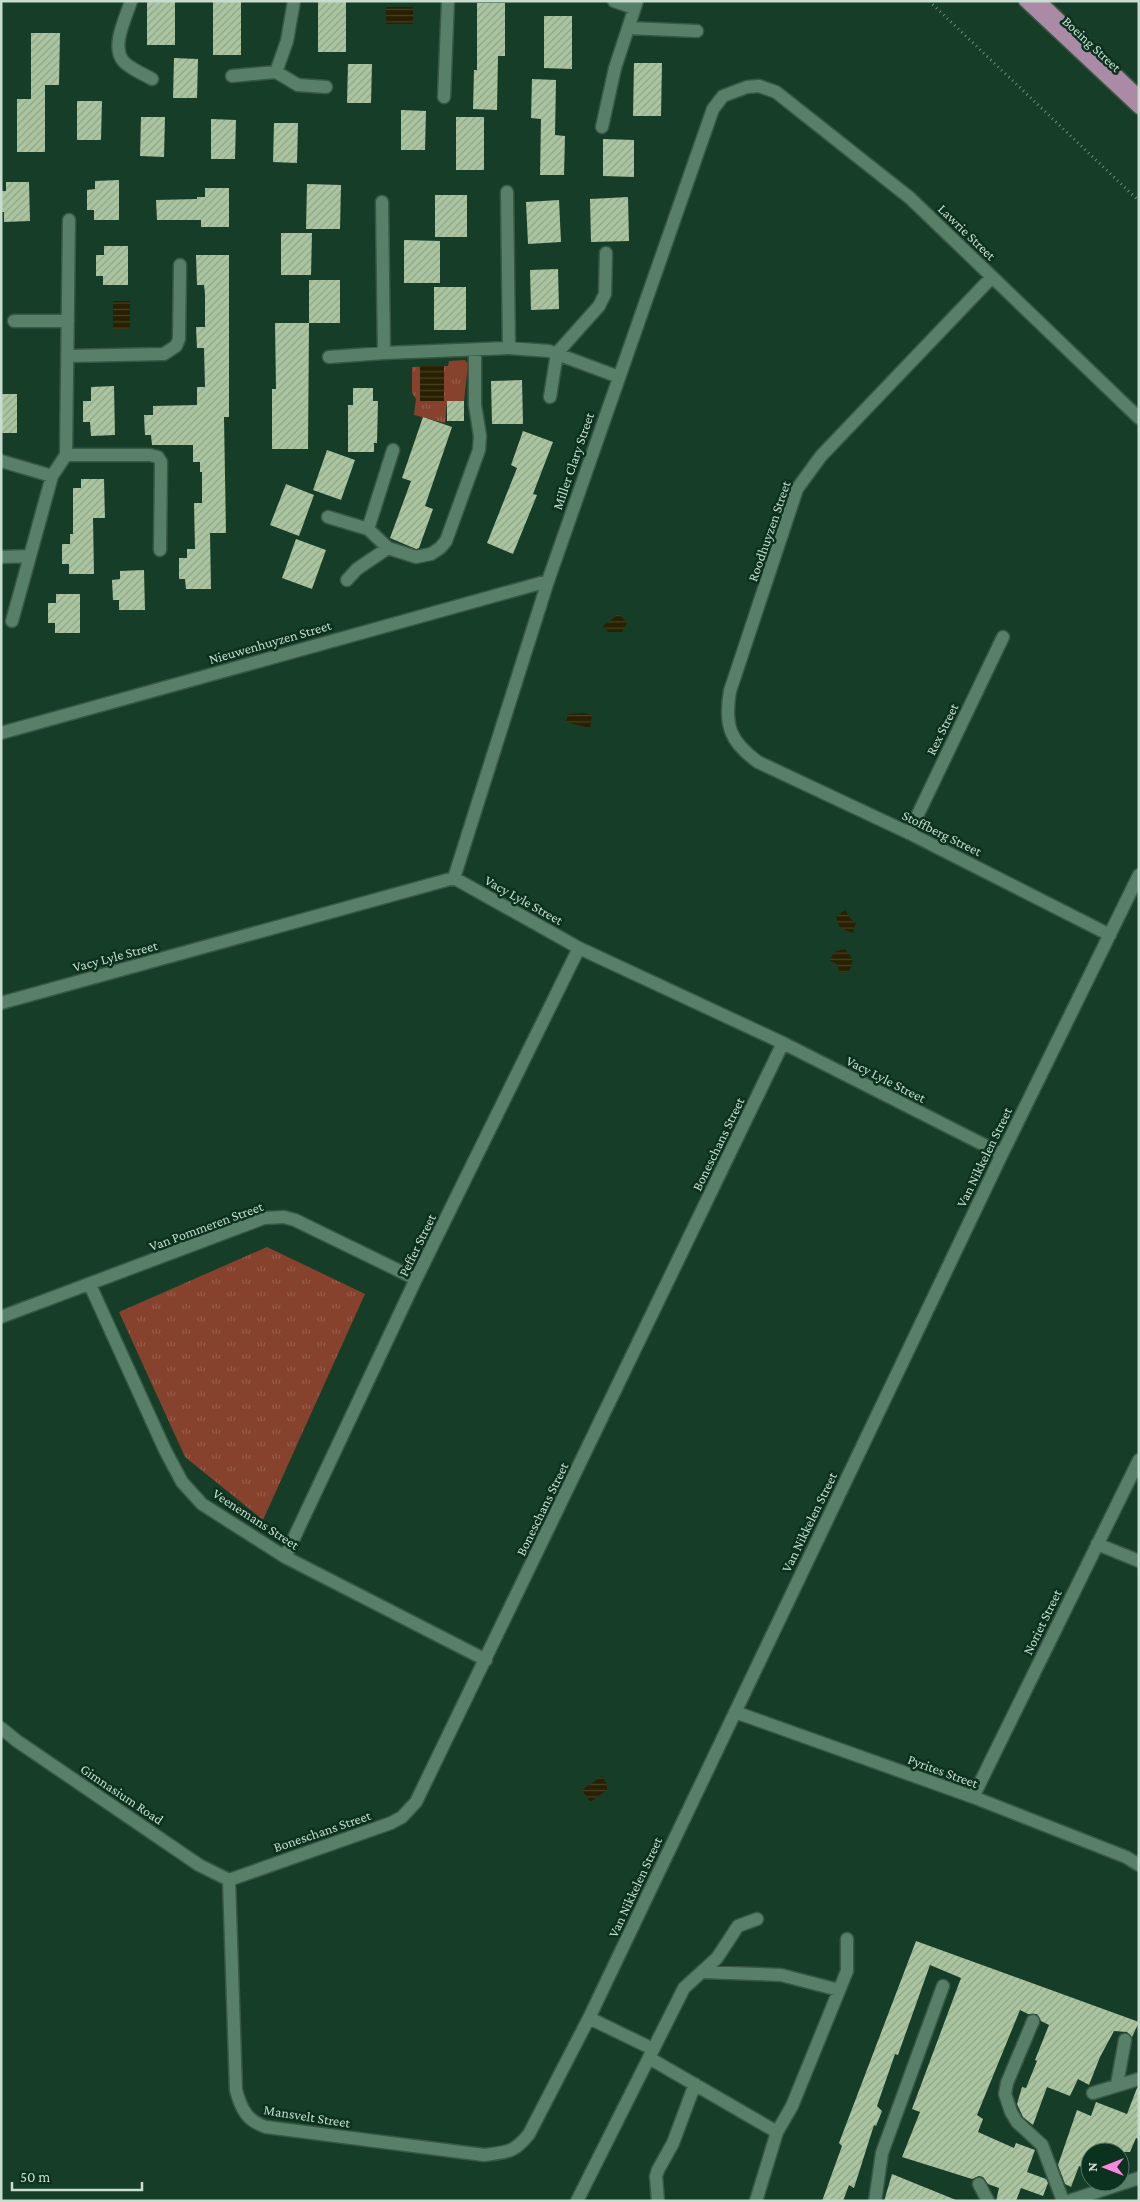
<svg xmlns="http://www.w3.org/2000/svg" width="1140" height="2202" viewBox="0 0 1140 2202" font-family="'Crimson Pro',serif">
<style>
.grass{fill:url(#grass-tufts)}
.water{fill:url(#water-rules)}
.building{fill:url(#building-hatch)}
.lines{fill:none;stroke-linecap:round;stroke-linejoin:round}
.minor-casing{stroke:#385745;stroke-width:15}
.major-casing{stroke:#385745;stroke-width:15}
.path{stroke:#6e8c7a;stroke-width:3;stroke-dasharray:1 4;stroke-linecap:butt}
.minor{stroke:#588068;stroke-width:12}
.major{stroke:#ab8aa5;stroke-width:12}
.labels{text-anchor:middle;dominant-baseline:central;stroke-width:5;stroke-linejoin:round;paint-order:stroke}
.street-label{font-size:14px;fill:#c8ddcf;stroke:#0a321e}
</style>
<defs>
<pattern id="grass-tufts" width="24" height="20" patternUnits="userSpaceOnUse" patternTransform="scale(1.25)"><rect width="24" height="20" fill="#87422e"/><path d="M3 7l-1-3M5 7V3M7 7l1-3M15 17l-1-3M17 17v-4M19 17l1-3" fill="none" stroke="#965d4b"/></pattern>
<pattern id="water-rules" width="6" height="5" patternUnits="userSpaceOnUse" patternTransform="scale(1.25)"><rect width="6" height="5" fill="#282000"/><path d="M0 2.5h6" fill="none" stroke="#464024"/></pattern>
<pattern id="building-hatch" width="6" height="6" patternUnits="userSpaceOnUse" patternTransform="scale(1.25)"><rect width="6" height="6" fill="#abc5a1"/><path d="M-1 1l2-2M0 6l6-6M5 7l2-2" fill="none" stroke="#8fa488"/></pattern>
</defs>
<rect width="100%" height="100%" fill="#163d27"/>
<path class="grass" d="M465 360 468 364 464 401H447L445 423 414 415 416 399 412 393V367L448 366 449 361Z
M267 1247 365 1294 263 1520 185 1457 119 1312Z"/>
<path class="water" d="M386 7H413V24H386Z
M113 301H130V329H113Z
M420 366H444V401H420Z
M619 614 627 623 622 632H608L603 626Z
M585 713 592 715 590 728 566 722 568 714Z
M845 910 850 918 856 923 853 933 840 928 836 917Z
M845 949 853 960 849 972 840 973 837 964 830 961 834 952Z
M602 1776 607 1784V1790L590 1802 582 1790Z"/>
<path class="building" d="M147 1H175V45H147Z
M318 1H346V52H318Z
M213 2H241V55H213Z
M477 3H505V56H498L497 110 473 109 474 70H477Z
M544 16H572V69L544 68Z
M31 33H60L59 85H45V152H17V99H31Z
M174 58 198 59 197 98H173Z
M634 63H662L661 116H633Z
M348 64H372L371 103H347Z
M532 79 556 80 555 135 565 136 564 175H540L541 119 531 118Z
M77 101H102L101 140H77Z
M401 110 426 111 425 150H401Z
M141 117H165L164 157 140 156Z
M456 117H484V170H456Z
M211 119 236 120 235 159H211Z
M274 123H298L297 163 273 162Z
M603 139 634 140V177L603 176Z
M119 180V220H94V210H87V190L95 189V181Z
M6 182H29L30 221 4 222V212H1V191H6Z
M307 184 341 185 340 229H306Z
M205 188H229V227H201V220H157L156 200 197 199V197H205Z
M435 195H467V237H435Z
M628 197 629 241 591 242 590 199Z
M559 200 561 242 528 244 526 202Z
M281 233H312L311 275H281Z
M404 240 440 241V283H404Z
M104 246H128V285H103V276H96V255H104Z
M196 255H229V417H224L226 533H210L211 589H186L185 579H179V558H187V549H195L194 503H202V472H200V462H193V445H152L151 435H145L144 415H153V406L197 405V387H205L204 348H197L196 327H205V294L204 285H197Z
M558 269 559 309 531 310 530 270Z
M309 280H340V323H309Z
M434 287H466V330H434Z
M275 323H309L308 449H272V389H276Z
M522 380 523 424H492L491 381Z
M114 386 115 435 91 436 90 422H83V401H91V387Z
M353 388H373V401H378L377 443H374V452H348V405H353Z
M1 394H17V433H1Z
M447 401H464V421H447Z
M423 417 452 427 425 506 433 509 419 548 416 549 390 538 411 481 402 478Z
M523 431 553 442 533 494 537 495 513 554 487 543 517 468 511 465Z
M327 450 355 460 341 500 313 490Z
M81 479H104L105 518H93L94 574H69V564H62V544H70V534H73V488H81Z
M286 484 314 495 299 536 270 525Z
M296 539 326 550 312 589 282 578Z
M144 570 145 610H119V600H113L112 580 120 579V571Z
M56 594H80V633H55V623H48V603H56Z
M916 1941 1139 2022 1132 2037 1127 2032 1114 2031 1100 2057 1089 2085 1078 2079 1070 2096 1047 2087 1033 2125 1023 2117 1017 2104 1022 2087 1026 2088 1037 2061 1035 2060 1049 2025 1041 2021 1037 2014H1028L1020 2010 977 2115 983 2119 978 2132 1014 2148 1016 2143 1035 2150 1027 2172 1046 2179 1048 2183 1043 2196 1021 2188 1016 2201H996L999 2188 988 2184 983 2177 979 2176 972 2179 902 2157 920 2112 912 2109 961 1978 930 1965 898 2055 895 2054 877 2106 882 2111 876 2126 874 2125 854 2188 849 2185 843 2201H822L842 2146 839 2143Z
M1137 2088H1139V2139L1136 2138 1130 2152H1090V2170L1079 2166 1071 2187 1065 2184 1058 2165 1077 2110 1091 2116 1096 2102 1127 2114Z
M892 2174 956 2200V2201H884Z"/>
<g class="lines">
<g class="minor-casing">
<path id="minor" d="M131 1C126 18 110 47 124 62 131 69 143 74 152 79
M614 1 634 8
M628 28 697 31
M276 72 298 85 326 87
M232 76 276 72 287 41 294 1
M444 97 448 1
M602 127 615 68 637 1
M507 192 509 348
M382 202 384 353 509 348 549 351 619 377
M992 277 821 456 797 489 730 691C724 725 730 742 758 762L909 833 1110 935
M14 321H68
M68 356 164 354 176 346 179 339 180 265
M329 357 384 353
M550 397 557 353 599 306 605 294 606 253
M393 450 368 529 388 548 416 557 431 554 440 548 446 541 479 450 480 436 475 405V350
M66 455H150L158 457 161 462 160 550
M1 461 52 476
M328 517 368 529
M1 557 30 556 52 476 66 455 69 220
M347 580 357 569 388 548
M12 621 30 556
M1 733 548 581
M909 833 1003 637
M454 878 548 581 713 109 723 96 747 87 759 86 776 92 910 198 1139 418
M1 1003 454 878 579 948 783 1043 1002 1154
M90 1285 165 1450 182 1482 202 1504 285 1557 486 1660
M1 1317 264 1218 284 1217 295 1220 416 1279
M1097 1544 1139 1561
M285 1557 416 1279 579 948
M735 1712 973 1797 1126 1857 1139 1865
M1 1728 17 1741 199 1865 229 1880
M973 1797 1139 1460
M229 1880 236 2090C241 2109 247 2121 266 2127L484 2155C507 2152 514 2153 529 2134L589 2018 1002 1154 1139 875
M229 1880 391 1823 402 1817 416 1802 783 1043
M702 1972 781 1975 839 1990
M589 2018 653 2049
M1033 2021 1007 2083 1005 2094 1011 2112 1017 2122 1042 2145 1063 2201
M649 2058 777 2132 756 2201
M1117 2084 1125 2040
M1093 2093 1139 2079
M777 2132 792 2106 847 1971V1939
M979 2184 988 2201
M577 2201 684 1988 717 1958 738 1926 757 1919
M658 2201 656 2176 658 2170 673 2143 695 2084
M875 2201 882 2153 943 1986
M1069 2201 1139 2178"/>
</g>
<g class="major-casing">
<path id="major" d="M1025 1 1139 108
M1040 1 1139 96"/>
</g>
<path class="path" d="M929 1 1139 201"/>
<use href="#minor" class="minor"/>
<use href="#major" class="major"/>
</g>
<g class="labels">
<g class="street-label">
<text transform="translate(1092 44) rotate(43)">Boeing Street</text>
<text transform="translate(967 232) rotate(44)">Lawrie Street</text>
<text transform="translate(573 461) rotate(-71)">Miller Clary Street</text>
<text transform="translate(769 531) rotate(-71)">Roodhuyzen Street</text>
<text transform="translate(270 642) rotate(-16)">Nieuwenhuyzen Street</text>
<text transform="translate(942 729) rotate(-64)">Rex Street</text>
<text transform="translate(942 833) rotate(26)">Stoffberg Street</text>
<text transform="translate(524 900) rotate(29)">Vacy Lyle Street</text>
<text transform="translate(115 956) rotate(-15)">Vacy Lyle Street</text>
<text transform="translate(886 1079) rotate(27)">Vacy Lyle Street</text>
<text transform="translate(718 1144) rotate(-64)">Boneschans Street</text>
<text transform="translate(984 1157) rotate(-64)">Van Nikkelen Street</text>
<text transform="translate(206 1226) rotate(-20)">Van Pommeren Street</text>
<text transform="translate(417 1245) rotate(-64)">Peffer Street</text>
<text transform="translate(542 1509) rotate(-64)">Boneschans Street</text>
<text transform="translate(256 1519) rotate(33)">Veenemans Street</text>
<text transform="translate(809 1522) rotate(-64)">Van Nikkelen Street</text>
<text transform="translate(1042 1622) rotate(-64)">Noriet Street</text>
<text transform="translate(943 1771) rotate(20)">Pyrites Street</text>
<text transform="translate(122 1794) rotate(34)">Gimnasium Road</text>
<text transform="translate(322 1831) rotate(-19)">Boneschans Street</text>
<text transform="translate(635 1887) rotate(-65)">Van Nikkelen Street</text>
<text transform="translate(307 2116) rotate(9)">Mansvelt Street</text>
</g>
</g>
<rect width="1140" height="2202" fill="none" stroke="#c8ddcf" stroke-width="5"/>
<g transform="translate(1105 2167) rotate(270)"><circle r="24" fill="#0a321e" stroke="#567665"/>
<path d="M0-4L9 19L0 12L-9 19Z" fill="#fd86e1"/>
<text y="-8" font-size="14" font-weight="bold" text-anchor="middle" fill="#c8ddcf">N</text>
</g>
<path d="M12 2182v8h130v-8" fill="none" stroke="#c8ddcf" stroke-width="2.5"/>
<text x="20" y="2182" font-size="15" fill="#c8ddcf" stroke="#0a321e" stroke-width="4" paint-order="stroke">50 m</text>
</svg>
